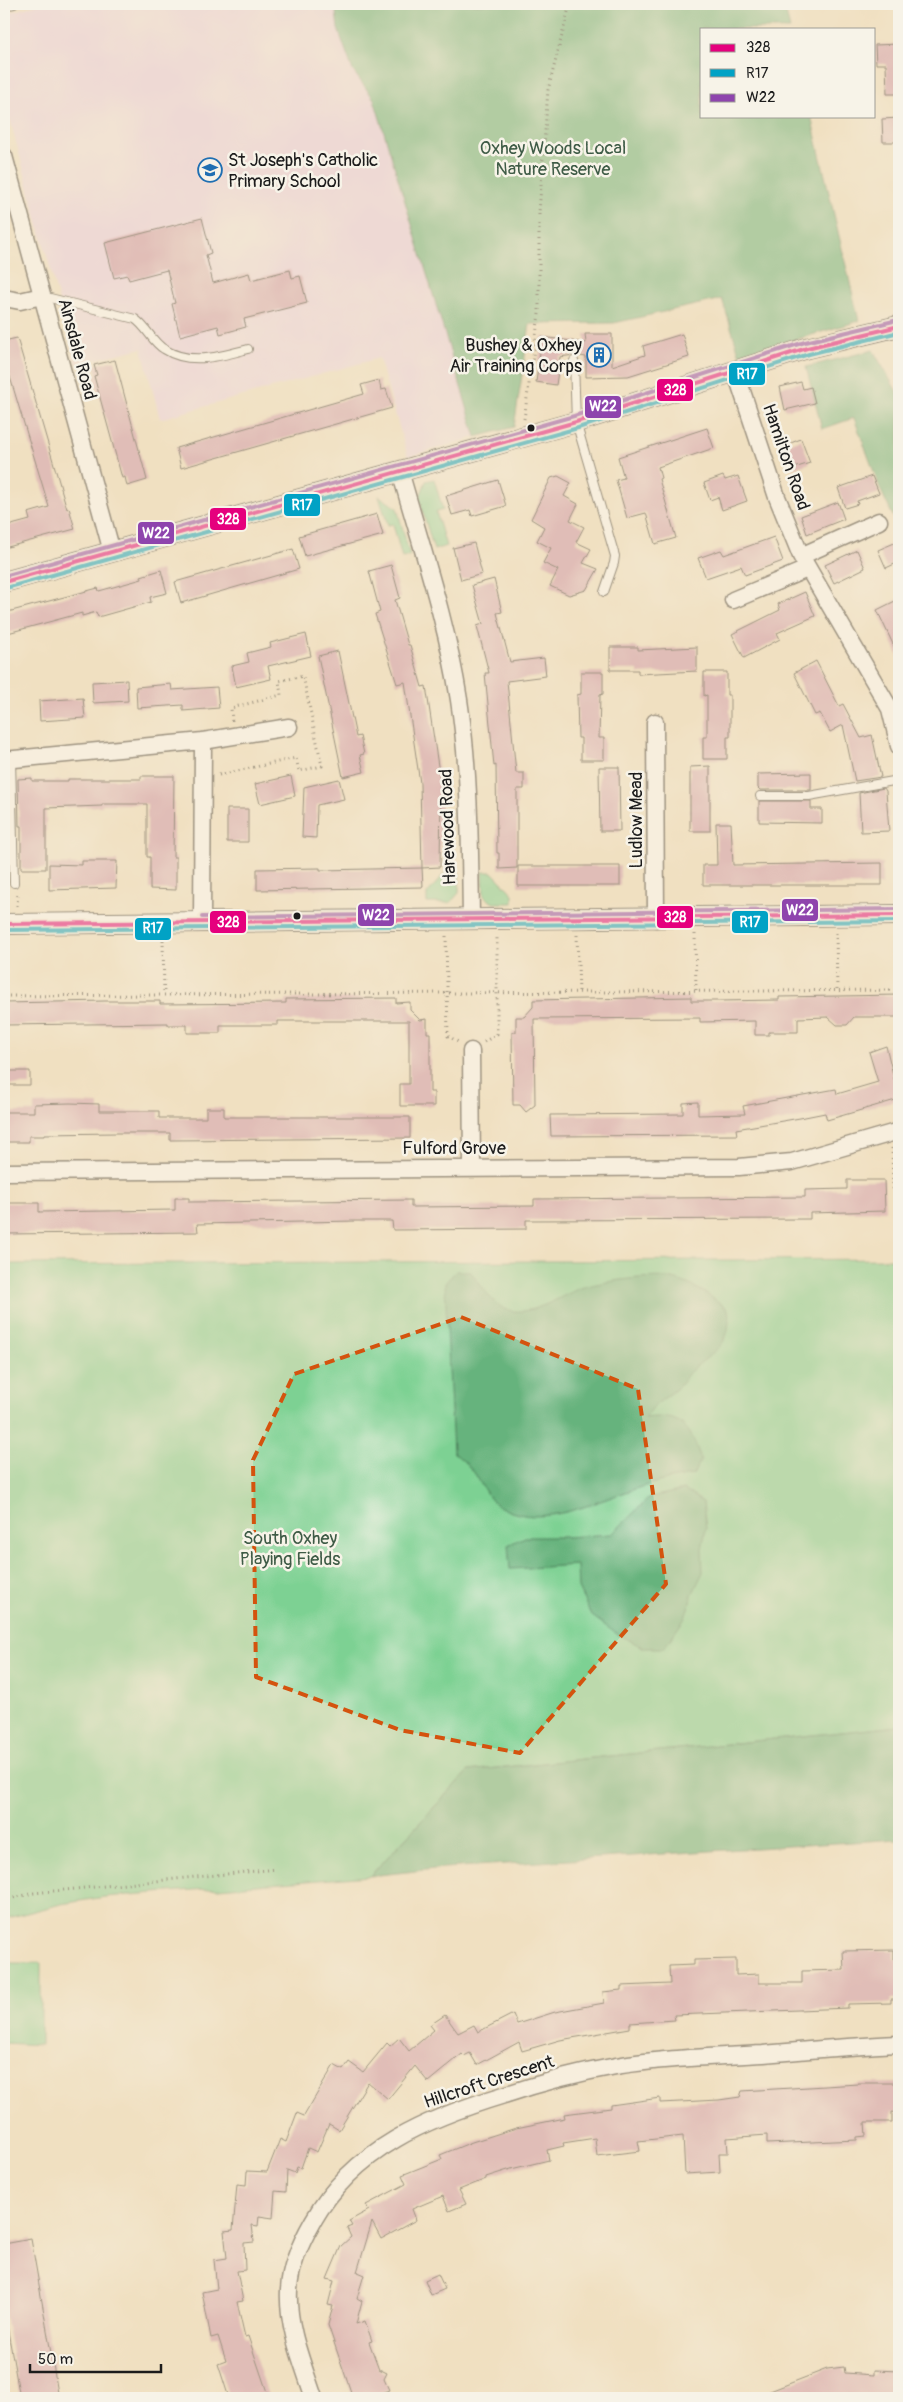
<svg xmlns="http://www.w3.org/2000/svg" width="903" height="2402" viewBox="0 0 903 2402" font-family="Pangolin,sans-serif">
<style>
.built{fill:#ecd1ea}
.green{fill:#7dd193;stroke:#4c7658}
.forest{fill:#66b37d;stroke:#41684c}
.building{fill:#cd93aa}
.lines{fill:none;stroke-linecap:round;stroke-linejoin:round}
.service-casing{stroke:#3c3935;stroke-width:10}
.minor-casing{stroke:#3c3935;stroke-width:19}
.tertiary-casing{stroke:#3c3935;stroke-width:22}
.path{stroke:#3c3935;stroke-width:3;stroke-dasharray:1 4;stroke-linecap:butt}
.service{stroke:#fff;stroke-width:8}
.minor{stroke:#fff;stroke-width:16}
.tertiary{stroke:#fff;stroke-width:20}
.bus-1-casing{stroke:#f7f3e8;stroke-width:8}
.bus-2-casing{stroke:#f7f3e8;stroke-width:8}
.bus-3-casing{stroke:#f7f3e8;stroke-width:8}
.bus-1{stroke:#e5007d;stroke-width:4}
.bus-2{stroke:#01a2c5;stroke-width:4}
.bus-3{stroke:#8e44ad;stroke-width:4}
.marked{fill:none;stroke:#d4530e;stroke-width:4;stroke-dasharray:10 6;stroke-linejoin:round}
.bus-dot{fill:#1c1c1c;stroke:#f7f3e8;stroke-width:2}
.labels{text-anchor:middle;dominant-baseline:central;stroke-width:5;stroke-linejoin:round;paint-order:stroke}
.park-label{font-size:18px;fill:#3e5b46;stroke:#f7f3e8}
.poi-label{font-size:18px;fill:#1c1c1c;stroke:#f7f3e8;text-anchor:start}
.street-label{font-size:18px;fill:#1c1c1c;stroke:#f7f3e8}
.line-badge{stroke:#f7f3e8;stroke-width:2}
.badge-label{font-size:14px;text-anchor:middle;font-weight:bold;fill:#fff}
</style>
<rect width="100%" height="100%" fill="#f7f3e8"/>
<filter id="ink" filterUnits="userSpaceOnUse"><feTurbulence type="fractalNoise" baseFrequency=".02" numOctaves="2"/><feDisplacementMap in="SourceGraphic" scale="10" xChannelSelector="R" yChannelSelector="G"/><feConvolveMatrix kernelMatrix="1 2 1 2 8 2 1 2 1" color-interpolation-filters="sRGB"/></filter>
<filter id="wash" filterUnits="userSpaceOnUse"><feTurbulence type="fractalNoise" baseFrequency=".0096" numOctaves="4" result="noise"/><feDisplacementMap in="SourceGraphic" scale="20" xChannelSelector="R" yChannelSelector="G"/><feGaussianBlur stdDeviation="1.12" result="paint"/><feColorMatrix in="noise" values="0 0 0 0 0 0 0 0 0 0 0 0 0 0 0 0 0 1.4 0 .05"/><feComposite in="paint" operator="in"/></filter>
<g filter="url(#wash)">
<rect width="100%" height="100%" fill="#f0e0c1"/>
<path class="built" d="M39 4H335L338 29 353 71 374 99 476 437 408 457 379 358 160 419 142 348 76 364 4 97V14Z"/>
<path class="green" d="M434 479 443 510 436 512 446 546 434 550 419 499 426 481Z
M379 496 397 508 410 556 402 558 393 524 388 525Z
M483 872H492L513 894V903H493L484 896Z
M445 873H459V893L450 903H427V894Z
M899 1259V1726L468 1771 370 1876 105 1897 61 1904 4 1919V1264Z
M4 1963H41V2045L4 2043Z"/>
<path class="forest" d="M335 4H784L790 29H702V116H811L859 321 740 356 722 299 614 323 530 324 514 427 476 437 374 99 353 71 338 29Z
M873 350 899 395V529L881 491 854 418 822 429 806 367Z
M456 1271H470C481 1284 494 1310 514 1311 536 1313 558 1298 578 1289 596 1282 649 1275 668 1278 691 1282 711 1296 728 1309 733 1346 714 1350 691 1371 685 1376 682 1385 676 1389 663 1400 655 1403 645 1418 681 1413 691 1427 701 1460L693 1475C670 1478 646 1485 623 1493 585 1506 536 1530 497 1505 486 1497 481 1482 473 1471 467 1464 460 1458 453 1452L445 1283Z
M684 1490 703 1502 706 1528 702 1549 703 1572 692 1595 685 1618 664 1648H644L614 1632 591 1615 578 1588 577 1565 510 1569 508 1545 525 1537H566L612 1534 650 1497Z
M899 1726V1839L444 1868 370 1876 468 1771Z"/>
<g id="blocks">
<path class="building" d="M899 44V94H887L886 64H876L875 45Z
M899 118V142H883L882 119Z
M202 218 211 253 206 255 213 283 249 273 251 280 290 270 292 278 300 276 307 303 244 319 246 327 220 334 218 326 180 336 172 304 175 303 167 270 129 280 127 275 114 278 105 243Z
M585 334H612V366L645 355 643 346 682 334 689 357 628 376 586 377V357L574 355 560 357 556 385 536 382 542 337 586 343Z
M17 338 67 509 69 508 75 529 4 548V527L30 520 28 513 49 507 4 357V341Z
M115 360 147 480 127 486 125 477 122 478 94 376 97 375 94 365Z
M379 380 381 390 386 389 392 408 181 468 176 448 364 394 361 385Z
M801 382 803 389 811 387 815 403 785 410 780 387Z
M707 428 714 448 658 467 661 478 659 479 676 538 655 544 646 513 627 518 616 480 624 478 618 457Z
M801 439 810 463 791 469 783 446Z
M558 476 571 483 564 496 578 504 570 520 584 527 576 542 591 549 583 563 598 569 586 590 569 595 550 586 558 570 543 563 551 548 537 541 544 527 531 519 551 478Z
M723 476 725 480 738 476 747 501 722 510 718 497 710 500 704 483Z
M872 476 879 493 857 501 858 504 845 508 838 488Z
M498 480 506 506 472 516 470 510 452 515 446 496Z
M838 502 844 519 807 534 801 516Z
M377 514 383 535 305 556 299 536Z
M774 537 783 561 745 575 741 566 706 578 698 558 721 550 724 555Z
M899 541V562L886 568 878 550Z
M474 543 482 574 461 580 453 548Z
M293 549 299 569 181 603 175 582Z
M857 550 865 568 834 583 825 565Z
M391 565 400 598 395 600 408 645H410L422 687 426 686 441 786 440 867 422 868 420 783 405 682 397 684 375 614 380 612 369 571Z
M161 570 167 593 150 597 151 602 98 617 96 612 82 616V613L4 634V613L98 588 99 591 142 579 141 576Z
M494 579 502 612 497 613 510 662 544 658 546 676 507 681 516 773H524V789H517V868L499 869V853H497L496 765 494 766 485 673H489L477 626 483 624 472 585Z
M805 592 815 616 777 633 780 639 744 658 732 634 780 610 778 604Z
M899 599V657L877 610Z
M306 634 311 656 268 666 271 679 236 687 232 666 249 662 247 653 271 647 270 643Z
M610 647H638V650L697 647V671L638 674V670H610Z
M338 651 356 737 360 736 364 754 360 755 364 772 343 777 318 656Z
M816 661 839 706 843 704 861 738 872 735 881 777 855 781 843 725 830 732 820 713 815 715 794 673Z
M581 672H603V694L600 695 599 738H604V760H581V738H578L577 695 581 694Z
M704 672H727V695H730V737H727V759H703V737H707V695L704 696Z
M127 680 128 701 93 703 92 682Z
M171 684 172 690 217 687 219 708 183 711V705L137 708 136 687Z
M83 698 85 718 40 721 39 701Z
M710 766V831H690V767Z
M599 767H619L620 831H600Z
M811 773V790H760L758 788V774Z
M141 776H174L173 857H176V890L150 889V857H147V804H102V806L46 808V869H21V826H19L18 779 32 778V781H68V779H141Z
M291 776 295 796 260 804 255 784Z
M339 779 344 799 317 805 316 838 302 837 304 787Z
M884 788 886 791 889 831 861 832 859 793Z
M759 801H811V809H822V823L759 822Z
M227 809H248V842H227Z
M716 823H731L733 865 882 863V885H703V865H717Z
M82 861H117L116 888 49 890V864L82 865Z
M518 866H620V886H518Z
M320 868V870L422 868 423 887 257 890V869Z
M899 995V1017H854L847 1025H837L828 1017 798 1018V1032H769V1035H755V1021L700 1022V1018L534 1019 535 1105 526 1112 520 1105H513L512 1032H516V1017H524L533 1007V1000L691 997V1001H718L779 1000V997Z
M396 998V1003L410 1002V1010L420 1020 427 1019V1033H430V1092H434V1106H400V1084H409V1021H278V1025H220V1033H187V1025H168V1023L4 1025V1003L105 1001H160V1004L286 1003V999Z
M886 1046 899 1099 827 1120 825 1113 800 1118 736 1129 737 1135 551 1136 550 1115 683 1114V1103L698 1102V1115L745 1114 743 1106 836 1089 837 1094 878 1082 869 1052Z
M7 1071H30V1085H7Z
M70 1103 99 1104V1111H159V1118H206V1108H224V1117H410V1138L170 1140V1133H116L44 1134V1136H29V1142H4V1112H34V1104Z
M847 1180H884L885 1211 810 1213V1219L526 1220V1229L393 1230 392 1221H355L197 1224 198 1232 5 1234 4 1203H39V1212L175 1210V1198H189V1202L411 1200V1207L534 1206V1199L805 1197V1190L847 1189Z
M894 1950V1959H899V1999H891V2003L848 2004V2008L674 2015 675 2020 630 2023V2028L560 2040 522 2051 519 2042 477 2065 470 2053 464 2056 462 2054 428 2082 415 2066 388 2099 368 2082 339 2130 329 2124 317 2152 308 2148 301 2168 297 2167 295 2173 287 2170 286 2192 275 2191 273 2218 259 2216 258 2226 252 2225 254 2242 244 2243 245 2270 237 2271 243 2301 237 2302 245 2337 248 2336 269 2398H229L218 2364 226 2361 218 2336 211 2338 202 2292 217 2289 214 2260 227 2258 224 2231 233 2230 237 2184 246 2185 247 2171 267 2172 280 2139 286 2142 297 2113 304 2116 334 2065 343 2070 349 2062 363 2072 387 2043 390 2046 399 2038 409 2051 434 2030 430 2025 445 2015 458 2033 474 2025 478 2032 513 2014 517 2024 555 2012 604 2003 603 1992 621 1990V1986L670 1984 669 1966 694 1965V1960L736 1959V1975L759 1974V1983H802V1971L844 1970 843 1951Z
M858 2083H899V2113L892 2112V2122H865L866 2136 857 2137V2140L767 2144V2135L727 2138 728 2153H719L720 2172 685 2174 683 2136 638 2141 640 2151 597 2156 595 2138 563 2143 564 2146 547 2150 549 2160 511 2169 486 2177V2179L459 2190 466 2204 449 2211 443 2196 412 2209 416 2220 381 2239 372 2222 357 2272 364 2275 357 2298 362 2301 356 2324 365 2321 372 2341 369 2342 379 2369 387 2373 384 2379 389 2390 381 2393 383 2398H353L328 2325 333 2306 328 2305 334 2281 327 2279 341 2246 351 2237 347 2228 352 2226 349 2221 369 2210 366 2205 406 2184 402 2175 442 2159 440 2155 472 2142 516 2128 565 2118 564 2114 611 2108V2105L660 2098V2103L719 2100 740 2097 742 2091 858 2084Z
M31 2239 58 2393 20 2398 4 2309V2244Z
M438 2274 445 2289 431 2295 425 2280Z
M844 2367 845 2373 874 2375V2370L899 2371V2398H752L827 2369Z"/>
</g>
</g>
<g filter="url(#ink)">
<use href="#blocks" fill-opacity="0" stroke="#3c3935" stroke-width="1"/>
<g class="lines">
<g class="service-casing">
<path id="service" d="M4 6 14 4
M42 296 135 319C147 327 152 342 164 349 190 366 221 356 248 349
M574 361 576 422 615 556 614 563 604 592
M11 759 14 883
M760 796H809L899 780"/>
</g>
<g class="minor-casing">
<path id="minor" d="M4 156 112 552
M4 298 20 301 42 296
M735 370 777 497 801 556 890 709 899 746
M400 471C421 546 447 622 459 700 470 772 470 846 471 920
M801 556 879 521
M733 600 807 569
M655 722 656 919
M203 741 289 727
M4 760 203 741 202 923
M471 1051 472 1168
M4 1172 739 1167 792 1162 899 1131
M314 2398C303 2364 287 2327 289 2290 290 2266 301 2242 313 2221 354 2148 428 2118 504 2095 540 2083 578 2073 616 2066 664 2058 714 2057 763 2054 809 2050 854 2046 899 2044"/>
</g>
<g class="tertiary-casing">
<path id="tertiary" d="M4 582 576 422 807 348 899 326
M4 924 899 915"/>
</g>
<path class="path" d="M524 419 539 314V213L548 90 570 4
M219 775 296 758 299 771 322 766 303 676 279 681 281 695 231 708 232 721
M17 906 18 893
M836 933 837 990
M695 934 696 991
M577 935 579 992
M446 936 448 1036 458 1042
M163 940 164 995
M4 996 899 990
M484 1042 497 1034V935
M892 1148 893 1188H899
M4 1900 34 1893 277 1869"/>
<use href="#service" class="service"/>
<use href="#minor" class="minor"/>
<use href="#tertiary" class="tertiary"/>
<g class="bus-1-casing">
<path id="bus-1" d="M4 582 576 422 807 348 899 326
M4 924 899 915"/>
</g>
<g class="bus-2-casing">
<path id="bus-2" d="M6 588 578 428 809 354 899 332
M4 930 899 921"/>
</g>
<g class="bus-3-casing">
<path id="bus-3" d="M4 576 574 416 805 342 898 320
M202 917 899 909"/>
</g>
<use href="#bus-1" class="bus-1"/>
<use href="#bus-2" class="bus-2"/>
<use href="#bus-3" class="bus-3"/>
</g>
</g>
<path d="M0 0H903V2402H0ZM461 1317 638 1389 666 1584 520 1753 400 1730 256 1677 253 1460 294 1374Z" fill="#f0e0c1" fill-opacity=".55" fill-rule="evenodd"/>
<path class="marked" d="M461 1317 638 1389 666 1584 520 1753 400 1730 256 1677 253 1460 294 1374Z"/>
<defs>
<g id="school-ring" transform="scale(1.25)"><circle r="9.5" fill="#f7f3e8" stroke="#1f6fb2" stroke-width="1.5"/><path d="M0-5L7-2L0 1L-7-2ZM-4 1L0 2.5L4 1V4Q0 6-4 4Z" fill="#1f6fb2"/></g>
<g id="building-ring" transform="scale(1.25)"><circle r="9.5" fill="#f7f3e8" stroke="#1f6fb2" stroke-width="1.5"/><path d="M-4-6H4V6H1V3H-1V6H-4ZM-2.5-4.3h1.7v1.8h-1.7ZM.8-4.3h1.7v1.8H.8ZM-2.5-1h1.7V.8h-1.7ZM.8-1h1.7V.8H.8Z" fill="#1f6fb2"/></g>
</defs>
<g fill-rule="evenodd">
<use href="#school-ring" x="210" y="170"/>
<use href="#building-ring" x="599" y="355"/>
</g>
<g class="bus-dot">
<circle cx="531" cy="428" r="4.5"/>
<circle cx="297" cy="916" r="4.5"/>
</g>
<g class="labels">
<g class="park-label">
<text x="553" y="148">Oxhey Woods Local<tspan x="553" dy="21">Nature Reserve</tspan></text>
<text x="290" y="1538">South Oxhey<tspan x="290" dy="21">Playing Fields</tspan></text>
</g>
<g class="poi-label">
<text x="228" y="160">St Joseph's Catholic<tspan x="228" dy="21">Primary School</tspan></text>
<text x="582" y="345" text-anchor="end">Bushey &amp; Oxhey<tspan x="582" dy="21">Air Training Corps</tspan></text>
</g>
<g class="street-label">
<text transform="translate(77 349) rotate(75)">Ainsdale Road</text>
<text transform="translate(786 457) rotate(71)">Hamilton Road</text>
<text transform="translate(636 820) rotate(-90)">Ludlow Mead</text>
<text transform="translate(448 827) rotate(-92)">Harewood Road</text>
<text x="454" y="1148">Fulford Grove</text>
<text transform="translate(489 2082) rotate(-18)">Hillcroft Crescent</text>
</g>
</g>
<g class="line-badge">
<rect x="728" y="362" width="38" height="24" rx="5" fill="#01a2c5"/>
<rect x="656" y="378" width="38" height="24" rx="5" fill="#e5007d"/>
<rect x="584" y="395" width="38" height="24" rx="5" fill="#8e44ad"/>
<rect x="283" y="493" width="38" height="24" rx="5" fill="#01a2c5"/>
<rect x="209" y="507" width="38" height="24" rx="5" fill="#e5007d"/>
<rect x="137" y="521" width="38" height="24" rx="5" fill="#8e44ad"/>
<rect x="781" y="898" width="38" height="24" rx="5" fill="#8e44ad"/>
<rect x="357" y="903" width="38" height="24" rx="5" fill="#8e44ad"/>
<rect x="656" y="905" width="38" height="24" rx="5" fill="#e5007d"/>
<rect x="209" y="910" width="38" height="24" rx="5" fill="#e5007d"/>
<rect x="731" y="910" width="38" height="24" rx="5" fill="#01a2c5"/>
<rect x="134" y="917" width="38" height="24" rx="5" fill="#01a2c5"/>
</g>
<g class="badge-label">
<text x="747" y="379">R17</text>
<text x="675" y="395">328</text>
<text x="603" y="411">W22</text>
<text x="302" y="510">R17</text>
<text x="228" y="524">328</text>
<text x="156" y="538">W22</text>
<text x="800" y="915">W22</text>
<text x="376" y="920">W22</text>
<text x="675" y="922">328</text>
<text x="228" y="927">328</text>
<text x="750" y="927">R17</text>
<text x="153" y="933">R17</text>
</g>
<rect width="903" height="2402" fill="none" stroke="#f7f3e8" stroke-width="20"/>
<rect x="700" y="28" width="175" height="90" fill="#f7f3e8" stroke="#9f9d96"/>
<rect x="710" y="44" width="25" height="8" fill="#e5007d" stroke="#9f9d96"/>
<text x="746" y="52" font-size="15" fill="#1c1c1c">328</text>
<rect x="710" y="69" width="25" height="8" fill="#01a2c5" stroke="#9f9d96"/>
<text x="746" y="78" font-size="15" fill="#1c1c1c">R17</text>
<rect x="710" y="94" width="25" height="8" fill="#8e44ad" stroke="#9f9d96"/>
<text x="746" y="102" font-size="15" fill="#1c1c1c">W22</text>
<path d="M30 2364v8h131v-8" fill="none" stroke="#1c1c1c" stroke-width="2.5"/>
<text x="38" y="2364" font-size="15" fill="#1c1c1c" stroke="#f7f3e8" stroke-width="4" paint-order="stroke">50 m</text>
</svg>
